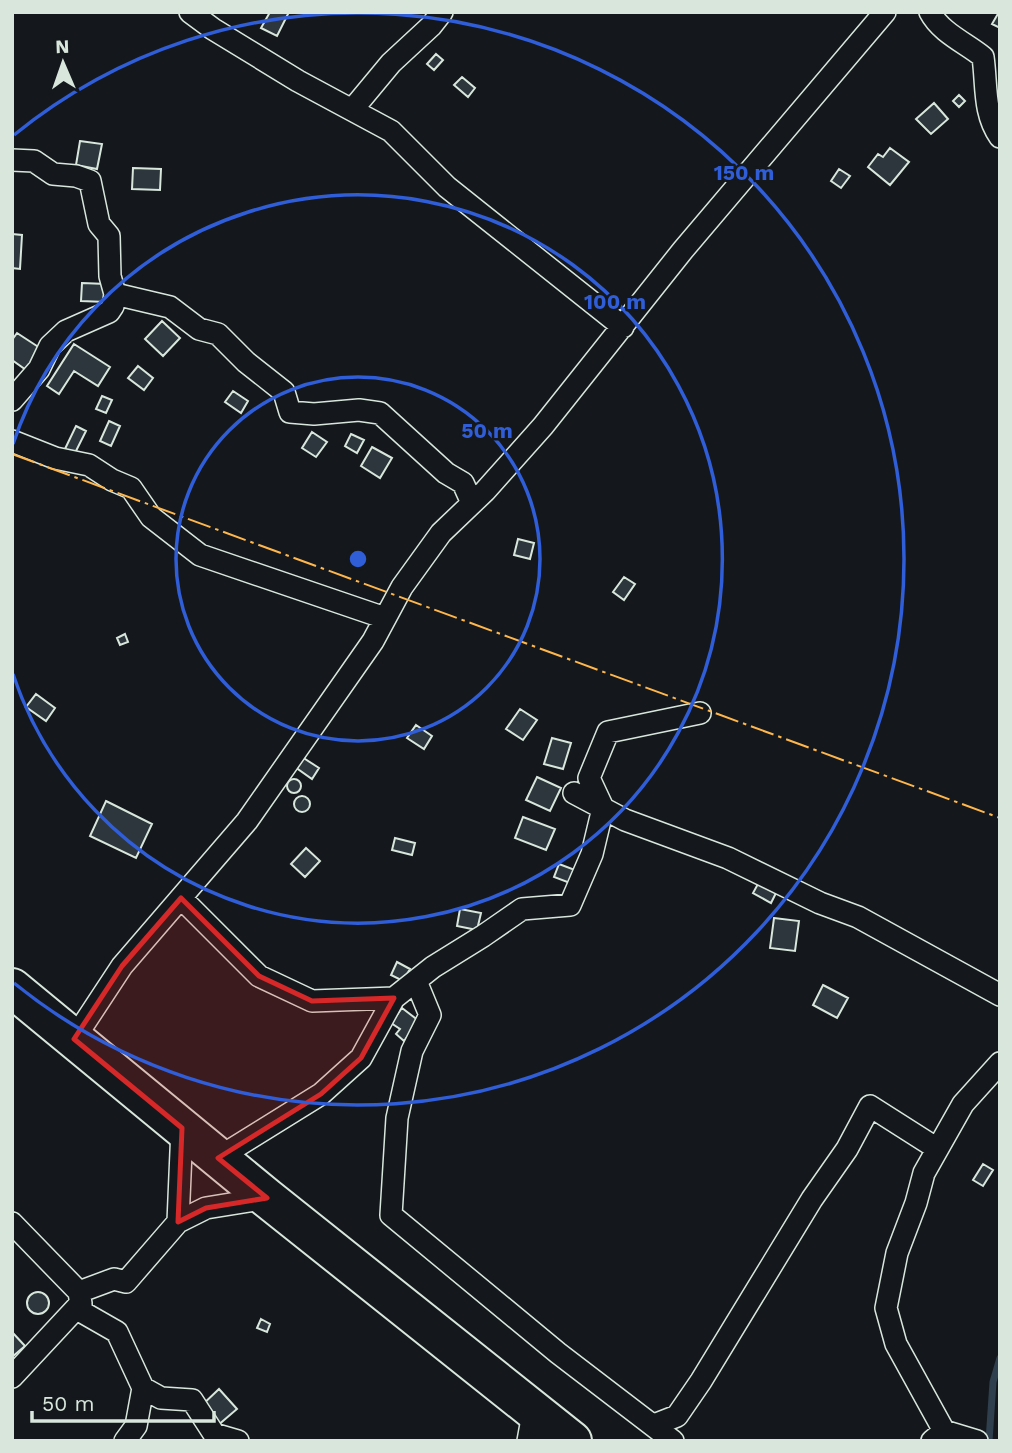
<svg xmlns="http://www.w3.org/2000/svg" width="1012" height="1453" viewBox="0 0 1012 1453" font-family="'Work Sans',sans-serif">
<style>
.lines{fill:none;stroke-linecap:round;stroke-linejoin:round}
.stream{stroke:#2f3f4d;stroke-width:7}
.building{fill:#2c363c;stroke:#d8e6dc;stroke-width:2}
.street-casing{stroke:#d8e6dc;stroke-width:24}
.highway-casing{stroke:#d8e6dc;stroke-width:42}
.street{stroke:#14181c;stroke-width:21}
.highway{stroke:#14181c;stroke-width:38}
.power{stroke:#ffb74d;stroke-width:2;stroke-dasharray:24 5 3.5 5;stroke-linecap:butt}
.marked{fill:#d62828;fill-opacity:0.2;stroke:#d62828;stroke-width:5;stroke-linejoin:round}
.ring{fill:none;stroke:#305dd8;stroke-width:3.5}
.centre{fill:#305dd8;stroke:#14181c;stroke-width:3.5}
.ring-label{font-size:21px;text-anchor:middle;font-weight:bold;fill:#305dd8;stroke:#14181c;stroke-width:5;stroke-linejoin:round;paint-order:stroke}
</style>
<rect width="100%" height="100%" fill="#14181c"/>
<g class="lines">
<path class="stream" d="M989 1441 993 1382 1000 1358"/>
</g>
<path class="building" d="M270 12H289L277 36 261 28Z
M999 12H1000V28L992 24Z
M436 54 443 60 434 70 427 64Z
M462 77 475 88 468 97 454 85Z
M959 95 965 101 959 107 953 101Z
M934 103 948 119 931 134 916 119Z
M80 141 102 144 97 169 76 165Z
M890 148 909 162 890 185 868 167 878 154 883 157Z
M133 168 161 169 160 190 132 189Z
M839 169 850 176 841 188 831 181Z
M12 234 22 235 20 269 12 268Z
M82 283 106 284V302L81 301Z
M162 321 180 338 163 356 145 339Z
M17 333 43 350 29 372 12 360V340Z
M74 344 110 367 98 386 74 371 59 394 47 386Z
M138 366 153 378 144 390 128 378Z
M233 391 248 401 241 413 225 402Z
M102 396 112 400 106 413 96 409Z
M109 421 120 426 111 446 100 441Z
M76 426 86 431 73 457 64 451Z
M312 432 327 442 316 457 302 448Z
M351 434 364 440 357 453 345 446Z
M372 447 392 458 380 478 361 466Z
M518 539 534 543 530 559 514 555Z
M624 577 635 584 624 600 613 592Z
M125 634 128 642 120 645 117 638Z
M36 694 55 708 46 721 26 707Z
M520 709 537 720 523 740 506 729Z
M416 725 432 736 424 749 407 738Z
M552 738 571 743 563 769 544 764Z
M302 757 319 768 312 779 295 767Z
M537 777 561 788 550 811 526 800Z
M287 786a7 7 0 1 1 14 0a7 7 0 1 1-14 0Z
M294 804a8 8 0 1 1 16 0a8 8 0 1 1-16 0Z
M106 801 152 824 136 858 90 836Z
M523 817 555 829 546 850 515 838Z
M395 838 415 843 412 855 392 850Z
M306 848 320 861 305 877 291 864Z
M559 864 575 870 570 883 554 877Z
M759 882 777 891 771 903 753 893Z
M460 909 481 913 477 930 457 926Z
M774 918 799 921 795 951 770 948Z
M397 962 410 969 403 981 391 975Z
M823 985 848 998 837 1018 813 1005Z
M402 1008 419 1021 404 1041 396 1034 400 1029 391 1023Z
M983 1164 993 1170 983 1186 973 1180Z
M27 1303a11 11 0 1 1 22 0a11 11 0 1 1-22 0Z
M261 1319 270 1324 267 1332 257 1328Z
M12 1332 25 1346 12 1357Z
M219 1389 237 1409 217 1426 200 1407Z"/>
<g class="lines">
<g class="street-casing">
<path id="street" d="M190 12 213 29 298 81 391 131 447 187 623 327
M930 12C941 33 966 43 983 57 987 85 983 113 1000 137
M352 110 391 63 431 26 442 12
M12 160 34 161 53 174 76 176 90 181 99 224 109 236 110 276 115 294 170 307 199 329 218 334 246 362 284 392 290 412 314 414 359 410 380 413 446 473 463 483 472 503
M12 400 39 369 50 346 66 331 109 312 113 306 115 294
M12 441 55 458 89 465 112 480 131 488 151 517 200 555 385 618
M574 793 625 820 728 858 820 903 858 917 1000 995
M181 898 259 976 312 1001 394 998
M416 981 430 1015 412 1051 397 1118 391 1215 558 1353 673 1441
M74 1039 122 966 247 821 373 641 402 587 441 533 485 491 543 426 683 250 885 12
M182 1128 178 1222 206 1208 267 1198
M218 1158 321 1094 361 1058 394 998 433 967 483 936 522 909 570 905 592 854 603 808 589 778 608 732 700 713
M12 1223 79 1292
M12 1377 81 1303
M143 1388 161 1398 192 1400 214 1434 238 1441
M654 1425 677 1416 701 1381 812 1199 847 1149 870 1106 936 1148
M944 1431 896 1344 886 1308 897 1253 916 1203 924 1173 963 1104 1000 1063
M125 1441 136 1426 143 1388 117 1332 82 1312 79 1292 114 1279 126 1282 178 1222
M528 1441 534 1408
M932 1441 944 1431 977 1441"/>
</g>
<g class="highway-casing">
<path id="highway" d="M12 988 267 1198 572 1441"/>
</g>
<use href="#street" class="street"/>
<use href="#highway" class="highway"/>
<path class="power" d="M12 454 1000 818"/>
</g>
<path class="marked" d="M181 898 259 976 312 1001 394 998 361 1058 321 1094 218 1158 267 1198 206 1208 178 1222 182 1128 74 1039 122 966Z"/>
<g class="ring">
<circle cx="358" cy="559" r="182"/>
<path d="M13 444A364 364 0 1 1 13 674"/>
<path d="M14 135A546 546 0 1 1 14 983"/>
</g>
<circle cx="358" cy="559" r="10" class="centre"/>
<g class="ring-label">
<text x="744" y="180">150 m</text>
<text x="615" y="309">100 m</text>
<text x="487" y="438">50 m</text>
</g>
<rect width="1012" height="1453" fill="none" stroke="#d8e6dc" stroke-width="28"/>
<g transform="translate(63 63) rotate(358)" stroke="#14181c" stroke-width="5" paint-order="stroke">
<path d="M0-5L12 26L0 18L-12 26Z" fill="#d8e6dc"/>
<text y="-10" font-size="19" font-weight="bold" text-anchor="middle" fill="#d8e6dc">N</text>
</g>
<path d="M32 1411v10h182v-10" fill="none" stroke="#d8e6dc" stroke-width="3.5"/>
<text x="42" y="1411" font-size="21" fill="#d8e6dc" stroke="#14181c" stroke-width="5" paint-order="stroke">50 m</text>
</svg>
